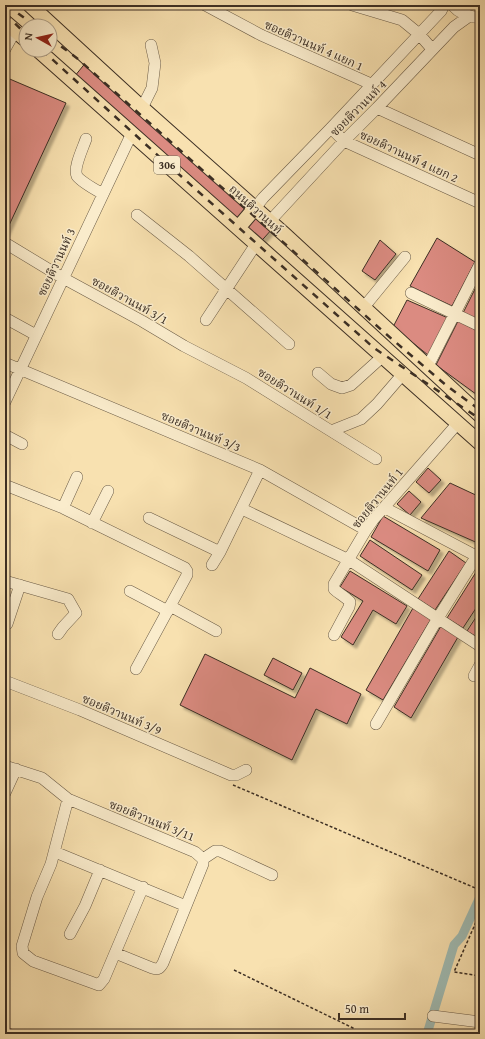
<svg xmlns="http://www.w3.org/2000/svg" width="485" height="1039" viewBox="0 0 485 1039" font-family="'Gentium Book Plus','Noto Serif Thai',serif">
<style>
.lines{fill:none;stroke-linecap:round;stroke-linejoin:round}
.canal{stroke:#a0bcb4;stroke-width:9}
.building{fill:#db8b81;stroke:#3c2f24;filter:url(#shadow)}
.minor-casing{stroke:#6b5c47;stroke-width:12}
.major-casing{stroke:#3c2f24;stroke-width:16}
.path{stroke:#3c2f24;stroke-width:1.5;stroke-dasharray:3 2;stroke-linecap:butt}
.minor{stroke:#faeccc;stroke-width:11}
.major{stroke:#f8e1b0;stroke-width:14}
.rail{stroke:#3c2f24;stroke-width:2.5;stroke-dasharray:7 7;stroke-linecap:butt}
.labels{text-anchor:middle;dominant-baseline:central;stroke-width:3;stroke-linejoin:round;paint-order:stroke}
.shield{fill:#faeccc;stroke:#756856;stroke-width:1}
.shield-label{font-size:11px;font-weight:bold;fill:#3c2f24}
.street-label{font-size:12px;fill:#3c2f24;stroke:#faeccc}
</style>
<defs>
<filter id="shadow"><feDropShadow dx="3.5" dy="3.5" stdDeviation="1" flood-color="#0004"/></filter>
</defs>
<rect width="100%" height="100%" fill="#f8e1b0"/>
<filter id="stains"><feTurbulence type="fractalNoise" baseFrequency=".005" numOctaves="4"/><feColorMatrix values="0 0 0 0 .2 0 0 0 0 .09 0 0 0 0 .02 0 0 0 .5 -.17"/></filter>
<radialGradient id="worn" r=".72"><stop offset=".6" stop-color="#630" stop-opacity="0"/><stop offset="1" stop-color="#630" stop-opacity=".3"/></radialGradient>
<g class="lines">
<path class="canal" d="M427 1034 454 945 462 936 480 897"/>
</g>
<path class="building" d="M87 61 273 228 255 248 70 82Z
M5 77 66 103 5 234Z
M437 238 475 262 452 306 410 286Z
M380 240 396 254 375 280 362 271Z
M480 279V321L463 313Z
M407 300 448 318 428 355 393 327Z
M458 321 480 332V397L436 365Z
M428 468 441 480 429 493 416 482Z
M450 483 480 497V544L421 518Z
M409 491 421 502 410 515 397 504Z
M383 516 440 550 428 571 371 537Z
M370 540 422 575 412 590 360 556Z
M449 551 466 563 435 610 418 599Z
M478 569 480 571V602L463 628 447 618Z
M350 571 407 606 396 624 373 610 353 645 341 637 363 601 340 587Z
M413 608 431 619 383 700 366 690Z
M480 611V639L467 631Z
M441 626 458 637 411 718 394 707Z
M205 654 295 698 310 668 361 694 347 724 316 709 292 760 180 705Z
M273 658 302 673 293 690 264 675Z"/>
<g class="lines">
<g class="minor-casing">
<path id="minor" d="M205 5 261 35 371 84
M352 5 402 20 419 34 432 49
M452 5C460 14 469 17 480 18
M5 49 15 31
M142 108 152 88 155 63 151 45
M377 108 480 155
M331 128 344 141 480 203
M86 139C83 148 73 168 77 176 81 182 96 190 103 194
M255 208 263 198 331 128 441 11 444 5
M137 215 189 256 289 344
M270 221 344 141 377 108 454 27 468 17
M5 243 63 278 142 321 184 346 246 378 331 431 361 419 377 404 402 375
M411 293 480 326
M364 307 405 257
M5 318 36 335
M206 320 256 244
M5 363 260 470 366 530
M428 366 480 264
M318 373 331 384 342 388 351 385 382 357
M5 402 132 133
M331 431 376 459
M5 435 22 444
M5 485 63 508 185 568 187 571V575L136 669
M63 508 77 477
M385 508 480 558
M242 509 349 560 480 646
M149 518 220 552 260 470
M92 523 108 491
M212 565 220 552
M5 581 68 599 76 613 63 627 58 634
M130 591 168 611
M170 606 216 631
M7 624 20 585
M334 635 349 607 350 602C345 596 339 594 334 589V584L366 530 373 520 458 423
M474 676 480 665
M5 681 80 710 231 775H236L246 770
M376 724 438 618 476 557
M5 766 42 778 68 799 195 852 203 859V864L163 963C160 968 159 970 152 968L115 953
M5 793 16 769
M68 799 51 864 37 897 22 946 23 953 33 961 99 985 104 979 143 887
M55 852 186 906
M203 859 215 851H220L272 875
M70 934 85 906 100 870
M433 1016 480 1022
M5 1032 9 1034"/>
</g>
<g class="major-casing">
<path id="major" d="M30 5 142 108 284 234 480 415
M5 22 26 40
M38 50 480 443
M238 228 255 208"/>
</g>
<path class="path" d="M233 785 480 890
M480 913 454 972 480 976
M234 970 353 1028 356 1030 357 1034"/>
<use href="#minor" class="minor"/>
<use href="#major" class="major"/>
<path class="rail" d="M7 5 35 26
M5 14 26 34
M50 38 78 59 386 334 447 386 480 410
M42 50 164 161 374 348 480 419"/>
</g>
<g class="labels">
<rect class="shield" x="154" y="156" width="26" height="18" rx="3"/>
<g class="shield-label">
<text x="167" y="165">306</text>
</g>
<g class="street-label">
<text transform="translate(314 45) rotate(24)">ซอยติวานนท์ 4 แยก 1</text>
<text transform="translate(358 108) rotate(-45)">ซอยติวานนท์ 4</text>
<text transform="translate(409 156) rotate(25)">ซอยติวานนท์ 4 แยก 2</text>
<text transform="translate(256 209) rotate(42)">ถนนติวานนท์</text>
<text transform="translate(56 262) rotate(-65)">ซอยติวานนท์ 3</text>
<text transform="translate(130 300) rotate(29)">ซอยติวานนท์ 3/1</text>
<text transform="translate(295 393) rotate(32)">ซอยติวานนท์ 1/1</text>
<text transform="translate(201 431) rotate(23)">ซอยติวานนท์ 3/3</text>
<text transform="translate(377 498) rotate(-51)">ซอยติวานนท์ 1</text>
<text transform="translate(122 714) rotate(23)">ซอยติวานนท์ 3/9</text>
<text transform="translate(152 820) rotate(22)">ซอยติวานนท์ 3/11</text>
</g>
</g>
<rect width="485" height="1039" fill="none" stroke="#f8e1b0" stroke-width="20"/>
<rect x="6" y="6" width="473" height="1027" fill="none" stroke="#3c2f24" stroke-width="2"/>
<rect x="10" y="10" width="465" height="1019" fill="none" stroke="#3c2f24"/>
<g transform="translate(38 38) rotate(278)"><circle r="19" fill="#faeccc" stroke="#aea089"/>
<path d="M0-3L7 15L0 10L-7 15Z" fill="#8f2418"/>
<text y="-6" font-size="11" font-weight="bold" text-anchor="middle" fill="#3c2f24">N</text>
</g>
<path d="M339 1013v6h66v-6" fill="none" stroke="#3c2f24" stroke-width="2"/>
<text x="345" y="1013" font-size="12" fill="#3c2f24" stroke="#faeccc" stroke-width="3" paint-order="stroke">50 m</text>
<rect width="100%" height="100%" filter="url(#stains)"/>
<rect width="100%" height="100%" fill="url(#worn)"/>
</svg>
